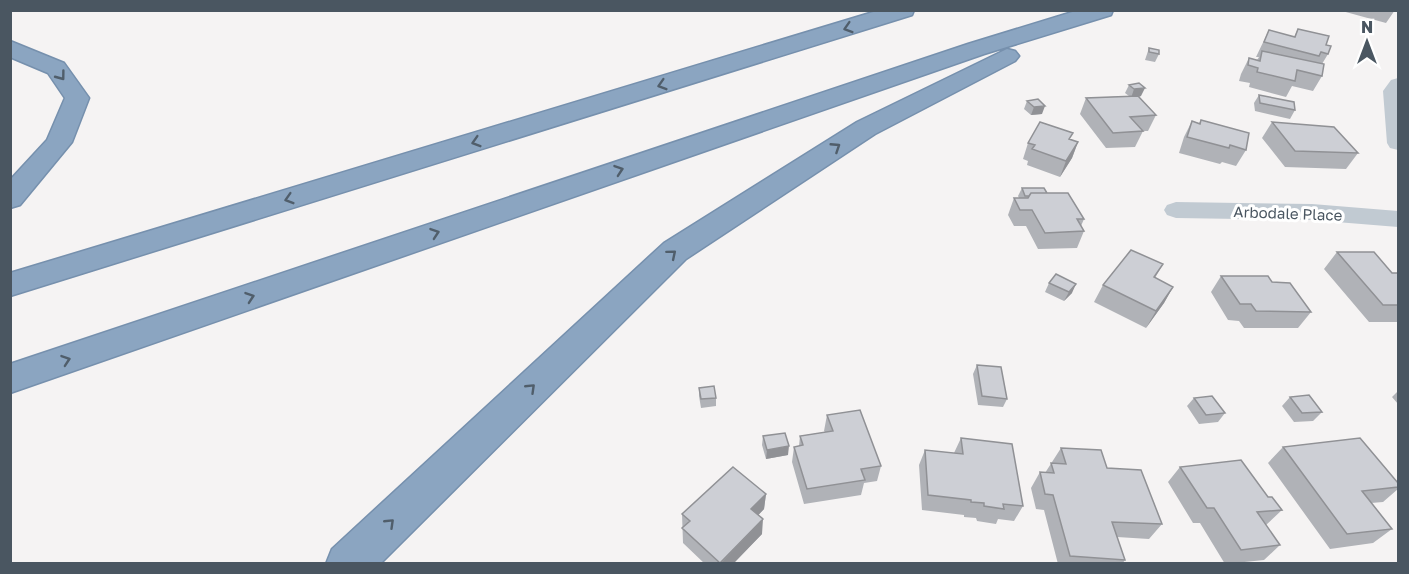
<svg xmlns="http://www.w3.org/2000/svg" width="1409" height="574" viewBox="0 0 1409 574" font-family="'Golos Text',sans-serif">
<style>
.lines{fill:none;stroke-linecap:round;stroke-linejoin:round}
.highway-casing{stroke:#7690ad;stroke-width:3}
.street{fill:#c1cad2;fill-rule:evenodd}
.highway{fill:#8ba5c1;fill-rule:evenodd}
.wall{fill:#b0b2b7}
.shaded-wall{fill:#909195}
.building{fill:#cdcfd5;stroke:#909195;stroke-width:1.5}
.oneway{stroke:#505e6b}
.labels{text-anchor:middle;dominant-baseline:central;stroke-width:6;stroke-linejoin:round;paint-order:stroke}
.street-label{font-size:15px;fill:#4a5661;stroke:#fff}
</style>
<rect width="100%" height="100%" fill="#f5f3f3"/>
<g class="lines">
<g class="highway-casing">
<path id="highway" d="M880 10H914L912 15 10 296V273Z
M1079 10H1113L1111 15 984 54 10 393V364L968 44Z
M10 41 64 63 89 98 72 142 20 205 10 208V180L47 140 65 98 48 73 10 57Z
M1007 49 1015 51 1019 56 1015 61 875 134 686 259 380 564H326L332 549 664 243 857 122Z"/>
</g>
<path class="street" d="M1398 78V150L1390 148 1387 143 1383 91 1391 80Z
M1176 202 1312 204 1398 211V227L1312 220 1176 218 1167 215 1164 210 1167 205Z"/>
<use href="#highway" class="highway"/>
</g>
<path class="wall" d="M1342 10H1395L1386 23 1342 11Z
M1298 29 1326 45 1328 54 1322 64V76L1313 91 1292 86 1286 97 1249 87 1250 83 1239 81 1241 74 1249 58 1257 60 1259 57H1256L1269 30 1294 37Z
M1149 48 1159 54 1155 62 1145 60Z
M1129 85 1141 96 1139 97 1156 115 1148 131H1143L1135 147 1106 148 1080 114 1086 98 1129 96 1125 93Z
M1259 95 1295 110 1290 119 1255 111 1254 103Z
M1027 101 1042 114 1031 115 1024 109Z
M1201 120 1246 150 1236 166 1222 162 1220 164 1179 153 1184 137 1192 121 1199 123Z
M1272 122 1358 153 1346 169 1285 167 1262 138Z
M1071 140 1078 142 1072 158 1060 177 1027 165 1028 161 1023 159 1028 143Z
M1022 188 1047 193 1084 219 1081 226 1084 231 1077 248 1038 249 1026 226H1014L1008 215 1014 198H1019L1018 196Z
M1337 252 1392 273H1398V322H1369L1324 269Z
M1163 264 1155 278 1173 287 1164 303 1146 328 1094 302 1103 285Z
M1221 276 1272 282 1311 312 1298 328H1244L1239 321 1228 320 1211 292Z
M1049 283 1072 293 1064 301 1045 292Z
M977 365 1007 399 1003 407 978 405 973 374Z
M699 388 716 398V406L701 408 699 396Z
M1398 391V404L1392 397Z
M1290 397 1322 412 1313 421 1294 422 1282 406Z
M1194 398 1225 413 1218 422 1199 424 1187 406Z
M827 415 881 466 877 481 864 483 861 495 804 504 792 462 794 447 799 446 800 436 825 432 824 431Z
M763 436 788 455 766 459 762 445Z
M961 438 1023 506 1014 521 998 519 996 524 977 521 976 518 964 517V515L922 510 919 465 925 450 954 453Z
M1283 447 1398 483V489L1383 502 1371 503 1392 529 1373 543 1330 549 1268 463Z
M1061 448 1107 468 1162 524 1149 539 1117 537 1125 560 1122 564H1058L1044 510 1036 509 1031 488 1040 472 1045 473Z
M1180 467 1268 497 1282 510 1266 525 1280 545 1264 560 1225 564 1200 523H1193L1168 482Z
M766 494 764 509 758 515 762 534 733 564H705L683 543 682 514Z"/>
<path class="shaded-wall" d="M1145 88 1141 96 1131 98 1134 89Z
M1045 106 1042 114 1031 115 1034 107Z
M1078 142 1072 158 1060 177 1066 161Z
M1076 284 1072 293 1064 301 1069 292Z
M1173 287 1164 303 1146 328 1156 311Z
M789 446 788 455 766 459 767 450Z
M766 494 764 509 750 524 751 509Z
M763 519 762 534 733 564H720Z"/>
<path class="building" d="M1298 29 1329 36 1326 45 1331 46 1328 54 1321 52 1319 56 1264 42 1269 30 1295 37Z
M1149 48 1159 50V54L1149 52Z
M1262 51 1324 64 1322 76 1297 70 1295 81 1257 72 1258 68 1248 65 1249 58 1260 61Z
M1139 83 1145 88 1134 89 1129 85Z
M1259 95 1294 102 1295 110 1260 103Z
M1138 96 1156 115 1130 117 1143 131 1113 133 1086 98Z
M1038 99 1045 106 1034 107 1027 101Z
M1201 120 1249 133 1246 150 1230 145 1229 148 1187 137 1192 121 1200 124Z
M1040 122 1073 133 1069 139 1078 142 1066 161 1032 149 1035 145 1028 143Z
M1272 122 1334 127 1358 153 1295 151Z
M1022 188H1044L1047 193H1031L1029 196H1025Z
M1031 193H1068L1084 219H1077L1084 231 1045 233 1032 210H1020L1014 198H1028Z
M1131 250 1163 264 1154 277 1173 287 1156 311 1103 285Z
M1337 252H1374L1392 273H1398V305H1383Z
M1056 274 1076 284 1069 292 1049 283Z
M1221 276H1268L1272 282 1290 283 1311 312 1256 311 1251 304H1240Z
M977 365 1001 367 1007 399 982 396Z
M714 386 716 398 701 399 699 388Z
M1309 395 1322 412 1302 413 1290 397Z
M1212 396 1225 413 1206 415 1194 398Z
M860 410 881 466 861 469 865 480 807 489 794 447 803 445 800 436 833 431 827 415Z
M785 433 789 446 767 450 763 436Z
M961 438 1012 444 1023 506 1003 504 1004 509 984 506V503L971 502V500L928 495 925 450 963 454Z
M1360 438 1398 483V487L1362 491 1392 529 1347 534 1283 447Z
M1061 448 1101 450 1107 468 1141 470 1162 524 1112 522 1125 560 1070 556 1053 495 1045 494 1040 472 1054 473 1051 463 1066 464Z
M1241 460 1268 497H1272L1282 510 1257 512 1280 545 1241 550 1214 508H1207L1180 467Z
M733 467 766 494 751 509 763 519 720 563 682 528 690 521 682 514Z"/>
<defs><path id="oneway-chevron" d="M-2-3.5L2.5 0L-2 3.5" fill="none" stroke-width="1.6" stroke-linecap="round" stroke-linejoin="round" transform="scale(1.5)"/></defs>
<g class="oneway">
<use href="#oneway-chevron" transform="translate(848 28) rotate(163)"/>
<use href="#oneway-chevron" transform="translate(61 76) rotate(53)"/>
<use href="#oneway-chevron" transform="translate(662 85) rotate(163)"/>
<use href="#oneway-chevron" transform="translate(476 142) rotate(163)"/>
<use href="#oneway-chevron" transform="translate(836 147) rotate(-33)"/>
<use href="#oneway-chevron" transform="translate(619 170) rotate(-19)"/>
<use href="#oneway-chevron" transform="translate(289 199) rotate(163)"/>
<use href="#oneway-chevron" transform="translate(435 233) rotate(-19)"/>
<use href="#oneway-chevron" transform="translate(672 254) rotate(-40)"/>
<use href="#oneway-chevron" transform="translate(250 297) rotate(-19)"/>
<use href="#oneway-chevron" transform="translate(66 360) rotate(-19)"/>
<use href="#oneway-chevron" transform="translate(531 388) rotate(-44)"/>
<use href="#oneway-chevron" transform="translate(390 523) rotate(-44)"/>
</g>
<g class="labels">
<g class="street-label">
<text transform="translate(1288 213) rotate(2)">Arbodale Place</text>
</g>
</g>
<rect width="1409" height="574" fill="none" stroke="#4a5661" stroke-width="24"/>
<g transform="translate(1367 42)" stroke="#ffffff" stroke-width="4.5" paint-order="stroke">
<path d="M0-4.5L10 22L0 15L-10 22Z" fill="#4a5661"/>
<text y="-9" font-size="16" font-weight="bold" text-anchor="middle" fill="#4a5661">N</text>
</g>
</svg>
